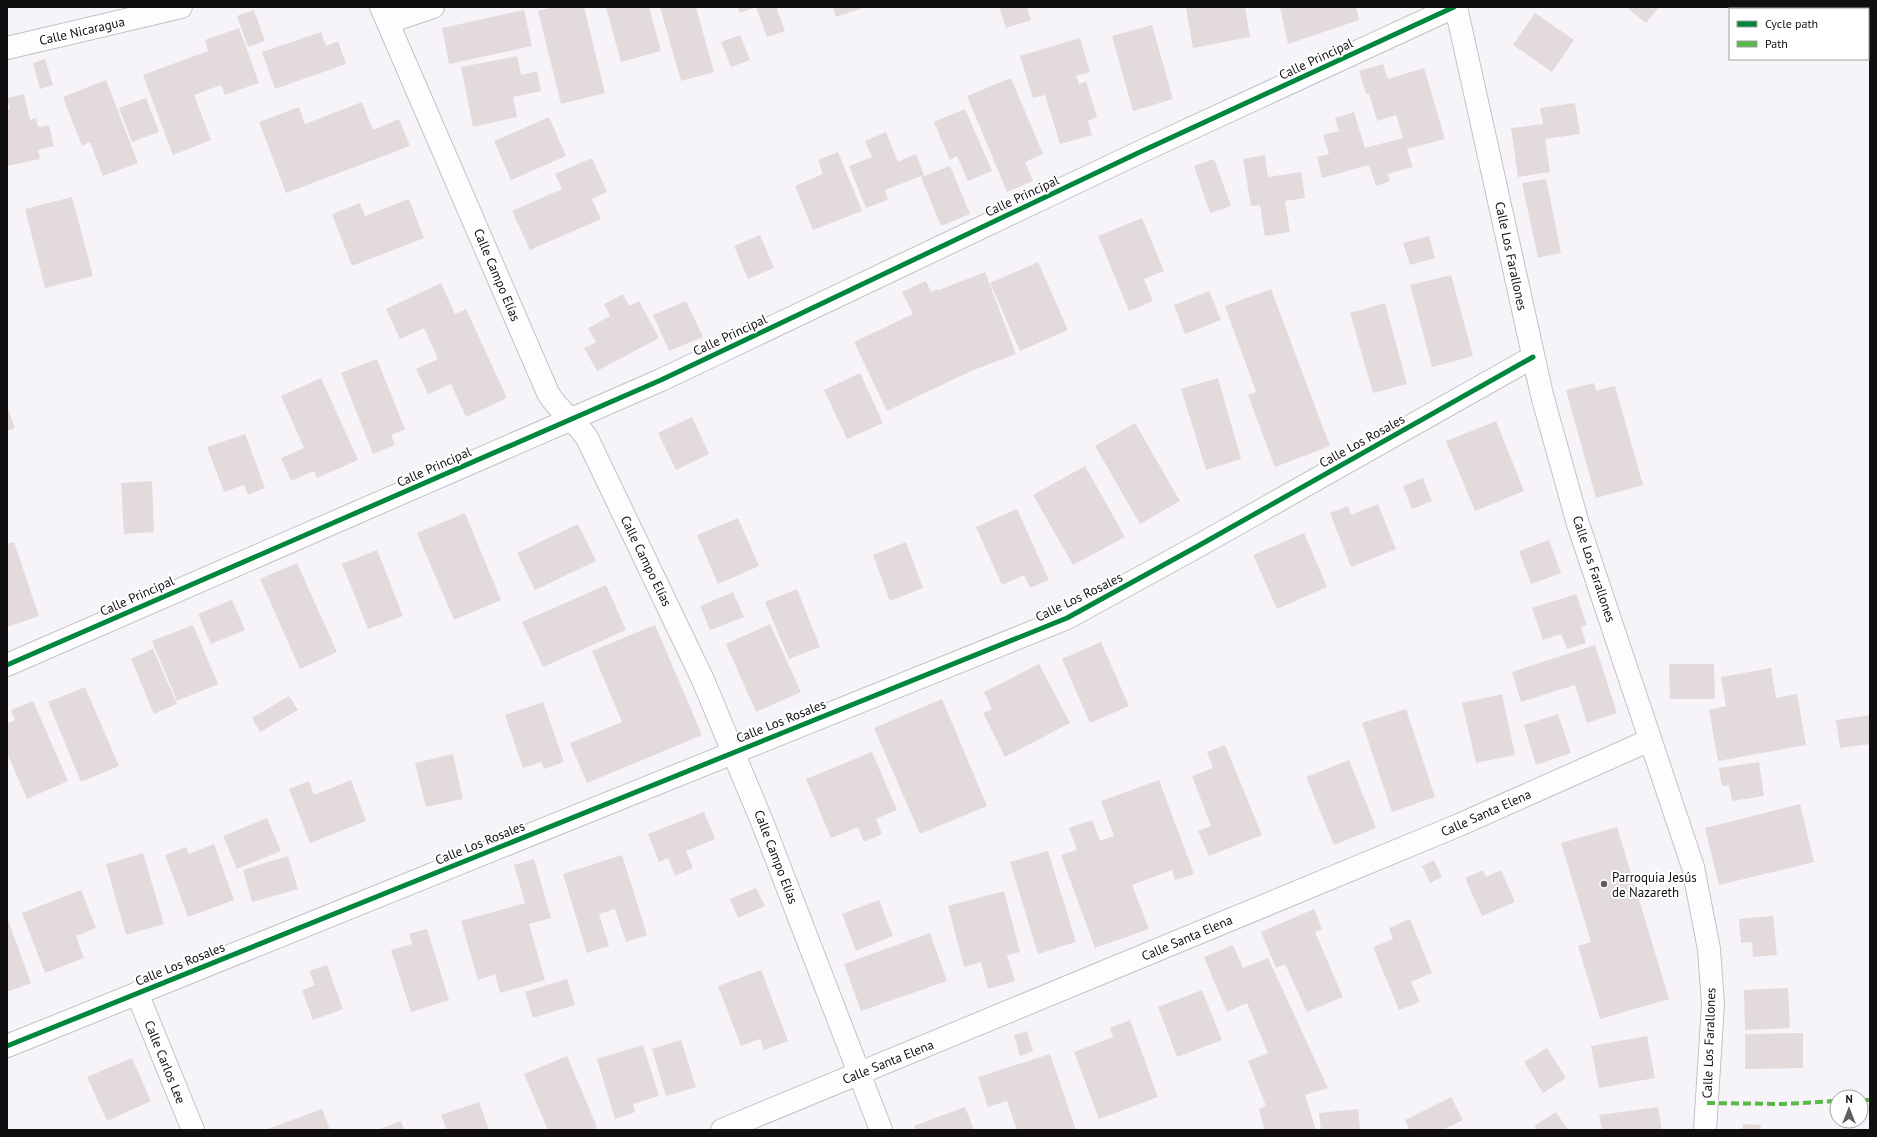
<svg xmlns="http://www.w3.org/2000/svg" width="1877" height="1137" viewBox="0 0 1877 1137" font-family="'PT Sans',sans-serif">
<style>
.building{fill:#e3dadc}
.lines{fill:none;stroke-linecap:round;stroke-linejoin:round}
.minor-casing{stroke:#c3c1c5;stroke-width:24}
.minor{stroke:#fefdfe;stroke-width:22}
.quiet{stroke:#58b947;stroke-width:4;stroke-dasharray:8 4;stroke-linecap:butt}
.cycleway-casing{stroke:#fff;stroke-width:8}
.cycleway{stroke:#00873e;stroke-width:5}
.poi-dot{fill:#605e62;stroke:#fff;stroke-width:1.5}
.labels{text-anchor:middle;dominant-baseline:central;stroke-width:4;stroke-linejoin:round;paint-order:stroke}
.street-label{font-size:13px;fill:#100e11;stroke:#fff}
.poi-label{font-size:13px;fill:#100e11;stroke:#fff;text-anchor:start}
</style>
<rect width="100%" height="100%" fill="#f6f4f9"/>
<path class="building" d="M554 7H584L605 93 561 104 538 11Z
M606 7H649L661 51 621 62Z
M660 7H696L714 72 681 81Z
M738 7H756L740 13Z
M756 7H776L785 31 767 37Z
M833 7H866L836 17Z
M999 7H1027L1031 20 1006 28Z
M1192 7H1245L1250 37 1193 48 1186 8Z
M1280 7H1356L1359 20 1288 44Z
M1626 7H1659L1646 23Z
M254 10 265 41 248 47 237 16Z
M524 10 532 46 449 64 442 28Z
M1535 13 1574 40 1552 72 1513 45Z
M1152 25 1173 99 1133 111 1112 36Z
M239 28 259 83 225 95 221 85 194 95 211 140 173 155 143 75 208 51 205 40Z
M321 32 326 46 338 41 346 64 275 89 262 52Z
M740 35 750 60 731 67 721 42Z
M1080 38 1090 72 1076 76 1079 84 1086 81 1097 117 1088 121 1092 135 1060 144 1045 95 1033 98 1020 56Z
M517 56 521 75 537 71 541 91 513 97 517 117 473 127 461 67Z
M45 59 53 85 40 89 33 63Z
M1383 64 1388 79 1424 68 1445 139 1407 149 1413 167 1387 174 1390 181 1376 186 1369 165 1322 178 1317 157 1329 154 1323 135 1339 131 1335 118 1354 112 1365 148 1403 138 1396 115 1377 121 1369 93 1366 94 1359 71Z
M1011 78 1043 154 1025 162 1033 181 1007 192 967 96Z
M106 80 138 163 103 176 90 142 82 146 63 97Z
M24 94 30 120 36 118 38 127 49 125 54 146 38 150 40 159 7 166V109H10L7 98Z
M146 98 159 132 132 142 119 108Z
M362 102 373 130 399 119 410 146 286 193 259 122 299 107 305 124Z
M1575 103 1580 134 1545 139 1550 172 1518 177 1511 128 1543 124 1540 108Z
M965 109 992 171 968 181 957 156 950 160 934 122Z
M549 117 566 156 511 180 494 141Z
M886 132 898 162 916 154 924 175 885 190 888 200 866 208 849 166 872 157 865 141Z
M838 152 862 211 813 230 795 186 823 174 818 160Z
M1265 155 1268 177 1301 172 1305 198 1285 201 1290 232 1265 236 1260 205 1251 206 1243 159Z
M592 158 607 192 592 199 601 219 530 250 512 211 562 189 555 174Z
M1214 159 1231 206 1210 213 1194 166Z
M950 166 970 214 941 226 921 177Z
M1546 179 1561 253 1538 258 1522 183Z
M72 197 93 276 45 288 25 209Z
M409 199 424 238 352 266 332 214 360 203 365 216Z
M1142 218 1164 271 1144 279 1153 301 1129 311 1098 236Z
M760 235 774 268 748 279 734 246Z
M1429 236 1435 258 1410 265 1403 243Z
M1038 262 1068 330 1020 351 990 283Z
M985 272 1016 354 971 371 887 411 854 342 913 314 902 292 926 281 931 292 938 289 939 290Z
M1451 275 1473 356 1432 367 1410 285Z
M441 283 455 314 466 309 507 398 466 417 451 384 428 394 416 369 438 359 424 328 400 339 386 309Z
M1271 289 1330 446 1275 467 1248 395 1256 392 1225 306Z
M1209 291 1221 320 1185 334 1174 305Z
M623 294 629 306 639 301 659 338 597 371 584 348 596 342 588 328 610 316 604 304Z
M686 301 703 337 669 351 653 315Z
M1385 303 1407 384 1373 393 1350 313Z
M377 359 405 429 391 435 395 445 373 454 341 373Z
M860 373 883 423 847 439 824 390Z
M321 378 358 460 317 478 314 471 291 481 281 458 304 448 281 396Z
M1218 378 1241 459 1206 470 1181 389Z
M1594 383 1596 391 1615 386 1643 485 1596 498 1566 390Z
M7 406 15 428 7 431Z
M692 417 709 454 676 470 658 433Z
M1496 421 1524 491 1475 511 1446 441Z
M1135 423 1180 501 1140 524 1095 446Z
M245 434 265 488 248 495 244 485 224 492 207 447Z
M1085 466 1125 537 1073 565 1033 495Z
M1423 478 1432 501 1412 509 1403 486Z
M152 481 154 532 124 534 121 483Z
M1378 504 1396 549 1351 567 1330 513 1348 506 1351 515Z
M1017 509 1049 580 1030 588 1024 575 1002 585 976 527Z
M465 513 501 600 454 620 417 533Z
M738 518 759 566 718 584 697 535Z
M578 524 596 561 535 590 517 553Z
M1304 533 1327 587 1277 609 1253 555Z
M1549 540 1561 573 1531 584 1519 551Z
M14 542 39 616 7 627V544Z
M906 542 923 588 890 601 873 555Z
M377 550 403 616 368 629 342 564Z
M297 563 337 652 300 669 260 579Z
M606 585 626 630 543 667 522 622Z
M797 589 820 647 789 659 765 602Z
M733 592 744 617 710 630 700 606Z
M1576 594 1587 625 1581 627 1586 643 1567 649 1561 634 1543 640 1532 608Z
M232 600 245 630 211 644 198 614Z
M770 624 801 692 756 712 726 644Z
M193 625 218 684 177 701 152 641Z
M655 625 702 735 587 783 570 743 622 722 592 651Z
M1101 642 1129 706 1090 723 1062 659Z
M1595 645 1617 713 1587 723 1575 685 1521 702 1512 672Z
M153 649 177 704 154 714 131 659Z
M1039 664 1070 723 1005 757 983 713 992 709 984 692Z
M1669 664H1714L1715 699H1670Z
M1771 668 1776 698 1797 694 1806 745 1718 761 1709 710 1726 706 1721 677Z
M85 687 119 766 81 782 48 702Z
M1502 694 1515 755 1476 763 1462 703Z
M289 696 298 710 260 732 252 718Z
M942 699 987 806 920 834 874 728Z
M33 701 68 781 27 799 7 753V724L15 720 11 710Z
M543 702 564 762 544 769 541 762 523 768 505 715Z
M1406 709 1435 797 1392 812 1362 723Z
M1558 714 1571 753 1536 765 1524 725Z
M1870 715V744L1840 748 1836 720Z
M1225 745 1262 835 1209 856 1198 831 1211 826 1192 776 1213 768 1207 752Z
M872 752 897 810 876 819 882 834 864 842 858 827 831 838 806 779Z
M453 754 463 799 426 807 415 763Z
M1349 760 1376 828 1334 845 1306 777Z
M1759 762 1764 796 1732 801 1729 785 1722 786 1719 768Z
M351 780 366 821 310 843 289 789 309 781 314 795Z
M1159 780 1194 874 1175 880 1172 870 1132 885 1149 929 1095 948 1061 855 1077 850 1069 828 1092 820 1100 841 1114 836 1101 801Z
M1800 804 1814 862 1719 885 1705 828Z
M704 812 715 839 686 851 693 868 675 876 668 858 659 862 648 834Z
M267 818 281 851 237 869 223 836Z
M1617 827 1669 999 1600 1019 1578 946 1591 942 1561 843Z
M214 844 234 900 188 917 165 855 186 847 189 854Z
M1048 851 1076 942 1038 954 1010 862Z
M143 853 164 924 126 935 106 864Z
M622 855 647 935 626 942 615 909 599 914 609 946 587 953 563 874Z
M288 856 298 889 252 902 243 870Z
M534 859 551 918 529 924 545 980 500 993 495 974 478 980 461 921 525 903 514 865Z
M1434 860 1442 877 1430 883 1422 866Z
M1483 870 1486 877 1501 870 1515 902 1482 916 1465 878Z
M756 888 765 906 738 918 730 899Z
M81 890 96 928 76 936 84 958 45 973 22 913Z
M1004 891 1020 952 1007 955 1015 981 988 989 981 962 964 967 948 906Z
M879 900 893 936 856 951 842 914Z
M1314 909 1322 929 1315 932 1343 997 1307 1012 1285 964 1276 968 1261 932Z
M1773 916 1777 955 1753 957 1752 942 1741 943 1739 919Z
M7 917 31 983 7 992Z
M1410 919 1432 973 1411 982 1420 1002 1399 1010 1373 947 1393 939 1389 928Z
M427 929 449 1000 411 1012 391 950 412 944 409 934Z
M930 933 947 981 861 1011 844 964Z
M1233 945 1243 968 1268 958 1328 1088 1305 1095 1316 1130H1260L1264 1128 1259 1109 1266 1106 1248 1061 1268 1053 1247 1003 1227 1012 1204 957Z
M327 965 343 1009 313 1020 302 990 315 985 309 971Z
M761 970 788 1041 764 1050 760 1039 741 1046 718 986Z
M567 979 575 1005 533 1018 525 992Z
M1788 988 1790 1028 1745 1030 1744 990Z
M1202 990 1222 1040 1177 1057 1158 1007Z
M1130 1020 1158 1097 1099 1119 1074 1052 1113 1037 1110 1028Z
M1027 1031 1033 1051 1020 1056 1014 1035Z
M1803 1033V1068L1745 1069V1034Z
M1647 1036 1655 1078 1599 1088 1591 1046Z
M681 1040 696 1087 666 1096 652 1049Z
M643 1045 659 1096 633 1104 635 1112 615 1119 597 1059Z
M1547 1048 1566 1078 1543 1093 1524 1062Z
M1050 1054 1076 1130H1017L1007 1101 988 1107 978 1077Z
M567 1056 597 1127 591 1130H548L524 1074Z
M132 1058 151 1101 107 1121 87 1077Z
M1451 1097 1463 1120 1443 1130H1410L1405 1120Z
M479 1102 489 1130H447L441 1115Z
M965 1107 974 1130H916L914 1126Z
M1658 1107 1662 1130H1602L1599 1115Z
M322 1109 330 1130H265Z
M1358 1109 1360 1130H1321L1319 1113Z
M1556 1112 1568 1130H1536L1534 1126Z
M401 1121 404 1130H377Z
M1743 1124 1761 1125 1760 1130H1742Z"/>
<g class="lines">
<g class="minor-casing">
<path id="minor" d="M381 7 548 393C558 411 576 421 587 438L703 680 763 824 881 1130
M1456 7 1542 395 1578 524 1693 867 1709 949 1713 1004 1705 1130
M388 22 433 7
M7 48 181 7
M7 665 661 380 1140 152 1454 7
M137 993 193 1130
M7 1046 1067 618 1198 546 1533 357
M722 1130 1459 825 1650 740"/>
</g>
<use href="#minor" class="minor"/>
<path class="quiet" d="M1861 1100H1870
M1707 1103 1784 1104 1837 1101"/>
<g class="cycleway-casing">
<path id="cycleway" d="M7 665 661 380 1140 152 1454 7
M7 1046 1067 618 1198 546 1533 357"/>
</g>
<use href="#cycleway" class="cycleway"/>
</g>
<circle class="poi-dot" cx="1604" cy="884" r="4"/>
<g class="labels">
<g class="street-label">
<text transform="translate(82 31) rotate(-13)">Calle Nicaragua</text>
<text transform="translate(1316 59) rotate(-25)">Calle Principal</text>
<text transform="translate(1022 196) rotate(-25)">Calle Principal</text>
<text transform="translate(1511 256) rotate(78)">Calle Los Farallones</text>
<text transform="translate(497 275) rotate(67)">Calle Campo Elías</text>
<text transform="translate(730 335) rotate(-25)">Calle Principal</text>
<text transform="translate(1362 441) rotate(-29)">Calle Los Rosales</text>
<text transform="translate(434 467) rotate(-24)">Calle Principal</text>
<text transform="translate(646 561) rotate(64)">Calle Campo Elías</text>
<text transform="translate(1594 569) rotate(72)">Calle Los Farallones</text>
<text transform="translate(137 596) rotate(-24)">Calle Principal</text>
<text transform="translate(1079 597) rotate(-26)">Calle Los Rosales</text>
<text transform="translate(781 721) rotate(-22)">Calle Los Rosales</text>
<text transform="translate(1486 813) rotate(-24)">Calle Santa Elena</text>
<text transform="translate(480 843) rotate(-22)">Calle Los Rosales</text>
<text transform="translate(776 857) rotate(69)">Calle Campo Elías</text>
<text transform="translate(1187 938) rotate(-23)">Calle Santa Elena</text>
<text transform="translate(180 964) rotate(-22)">Calle Los Rosales</text>
<text transform="translate(1709 1043) rotate(-88)">Calle Los Farallones</text>
<text transform="translate(165 1062) rotate(68)">Calle Carlos Lee</text>
<text transform="translate(888 1062) rotate(-22)">Calle Santa Elena</text>
</g>
<g class="poi-label">
<text x="1612" y="877">Parroquia Jesús<tspan x="1612" dy="15">de Nazareth</tspan></text>
</g>
</g>
<rect width="1877" height="1137" fill="none" stroke="#100e11" stroke-width="16"/>
<rect x="1729" y="8" width="140" height="52" fill="#ffffff" stroke="#9f9fa0"/>
<rect x="1737" y="21" width="20" height="6" fill="#00873e" stroke="#9f9fa0"/>
<text x="1765" y="28" font-size="12" fill="#100e11">Cycle path</text>
<rect x="1737" y="41" width="20" height="6" fill="#58b947" stroke="#9f9fa0"/>
<text x="1765" y="48" font-size="12" fill="#100e11">Path</text>
<g transform="translate(1849 1109)"><circle r="19" fill="#ffffff" stroke="#9f9fa0"/>
<path d="M0-3L7 15L0 10L-7 15Z" fill="#605e62"/>
<text y="-6" font-size="11" font-weight="bold" text-anchor="middle" fill="#100e11">N</text>
</g>
</svg>
